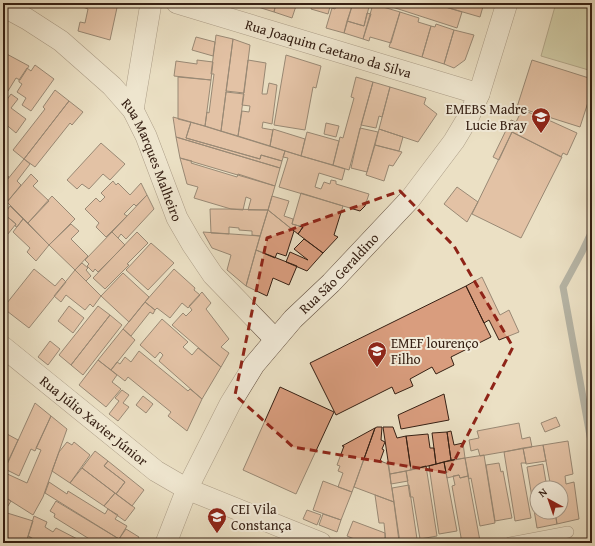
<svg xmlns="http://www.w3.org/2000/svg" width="595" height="546" viewBox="0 0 595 546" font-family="'Gentium Book Plus',serif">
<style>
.green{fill:#bbc191;stroke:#787052}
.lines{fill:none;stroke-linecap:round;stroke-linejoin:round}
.stream{stroke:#747c7b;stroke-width:7}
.building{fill:#d99d7e;stroke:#362014}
.lane-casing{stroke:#635040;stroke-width:12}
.street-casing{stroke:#635040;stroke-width:22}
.lane{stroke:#f2ebd9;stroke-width:11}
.street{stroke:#f2ebd9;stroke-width:21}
.marked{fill:none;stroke:#8f2418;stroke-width:3;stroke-dasharray:8 5;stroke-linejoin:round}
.labels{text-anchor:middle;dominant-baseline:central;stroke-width:4;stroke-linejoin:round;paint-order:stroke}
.street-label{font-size:14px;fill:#362014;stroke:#f2ebd9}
.poi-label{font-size:14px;fill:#362014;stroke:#f2ebd9;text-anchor:start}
</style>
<rect width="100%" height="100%" fill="#ebe0c4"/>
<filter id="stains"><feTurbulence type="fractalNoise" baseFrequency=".005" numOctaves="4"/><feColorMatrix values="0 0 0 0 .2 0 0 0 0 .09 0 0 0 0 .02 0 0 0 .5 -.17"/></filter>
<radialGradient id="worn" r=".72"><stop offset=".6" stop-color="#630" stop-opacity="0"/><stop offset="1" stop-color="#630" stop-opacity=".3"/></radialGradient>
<path class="green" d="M556 3H592V71L541 56Z"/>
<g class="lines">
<path class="stream" d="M592 231 582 252 563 287 592 447"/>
</g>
<path class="building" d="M84 3H118L110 40 78 31 80 22 85 23 88 9 83 7Z
M242 3H259L258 7Z
M259 3H276L274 12 258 7Z
M276 3H297L292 18 274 12Z
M313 3H331L328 14 311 9Z
M337 3H353L344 33 326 28 332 8 335 9Z
M353 3H370L364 26 347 21Z
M374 3H432L462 12 457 28 383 4V7L373 4Z
M432 3H484L480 17Z
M373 4 400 12 391 43 370 37 369 41 363 39Z
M400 12 419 18 418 22 431 26 422 57 389 47Z
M367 13 371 14 363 39 344 33 347 21 364 26Z
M436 24 454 30 444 64 422 57 431 26 435 27Z
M454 30 474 35 465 60 454 68 444 64Z
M216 35 233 39 221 131 205 126 207 112 209 113 214 74H211Z
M196 37 215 42 213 56 192 50Z
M233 39 250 45 244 93 226 91Z
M3 52 29 66 20 80 16 78 8 91 5 90 3 94Z
M286 55 321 66 316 88 313 87 305 130 274 125Z
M197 60 213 62 211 80 174 76 176 61 197 64Z
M248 60 266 63 262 94H267L269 83 277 85 272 124 263 122 262 128 273 130 270 146 238 136 242 111 249 112 250 106 242 105Z
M532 60 592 79V90L580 127 517 107Z
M35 65 54 79 31 111 22 105 26 98 17 92 22 84 19 82V80L27 68 31 71Z
M178 77 211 80 205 126 178 119Z
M356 77 373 82 349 170 333 165 340 137 343 138 354 98 351 97Z
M373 82 390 87 382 117 379 116 376 128 361 125Z
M390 87 426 98 424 104 437 114 418 142 379 129Z
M55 90 69 101 24 159 13 150 45 109 43 107Z
M226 92 244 94 238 136 221 131Z
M11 94 18 99 11 108 26 119 16 133 3 122V105Z
M69 101 83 112 72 125 70 123 35 167 24 159Z
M522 110 544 118 577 133 567 155 563 153 561 157 512 132 499 160 493 157 511 120 516 122Z
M173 117 191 122 186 138 260 159 261 155 282 161 280 168 176 137Z
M191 122 285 151 282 161 261 155 260 159 186 138Z
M326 123 339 126 336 137 324 134Z
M360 128 378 132 367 172 351 168Z
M273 129 305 139 301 156 270 146Z
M379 129 403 137 399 151 375 145Z
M307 132 339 141 333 165 301 156Z
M512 132 562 157 521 238 472 214Z
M176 137 280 168 275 186 180 158Z
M101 143 125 164 110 180 103 174 89 189 82 184 77 189 67 180Z
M375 145 402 152 393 166 389 165 384 181 366 175Z
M285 151 345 169 342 180 319 173 315 187 321 189 324 182 330 184 331 180 336 181V184L369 194 365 206 360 211 279 187 288 158 283 157Z
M180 158 192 161 191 163 237 177 238 174 275 186 268 210H248L251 199 246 197 243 210 231 209 194 198 198 187 187 184Z
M24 159 30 164 17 181 21 185 7 202 3 198V185Z
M3 172 9 177 3 185Z
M31 174 38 181 33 186 49 201 28 223 7 202Z
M113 181 116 185 118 183 130 195 141 183 147 195 136 206 134 204 124 214 127 216 106 237 96 227 99 223 85 209 96 198 100 202 105 197 101 193Z
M457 187 478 202 467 222 444 204Z
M301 193 343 206 334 235 338 237 323 253 298 234 303 227 292 224Z
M147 195 154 209 126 239 121 234 118 238 112 232Z
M52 196 75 219 49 245 28 223Z
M272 196 289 201 284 216 293 219 292 224 303 227 298 234 268 210Z
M10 206 23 219 17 227 15 226 16 224 4 214Z
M210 209H231L268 210 260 236 252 235V231L239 230V228L229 227V234L211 233Z
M268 210 294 231 286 256 277 253 275 258 256 250Z
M4 214 16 224 3 240V215Z
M23 219 49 245 36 261 27 252 30 248 13 232Z
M71 224 79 231 71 239 88 256 75 270 49 245Z
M112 232 125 245 98 272 95 269 93 272 87 266 89 264 85 260Z
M137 232 148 243 127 264 129 265 105 289 93 278Z
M203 232 260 236 246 286 227 270 231 255 212 248Z
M304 239 323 253 307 271 286 262 290 252 308 260 294 249Z
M151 243 174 263 148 290 126 270Z
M256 250 297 266 289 285 273 278 267 296 246 286Z
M82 263 88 268 86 270 91 276 86 281 75 270Z
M3 265 8 269 3 275Z
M34 269 55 286 62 278 66 282 29 328 3 308Z
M174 269 195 288 194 290 200 295 188 308 182 303 170 318 157 308 155 310 145 302Z
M75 270 101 296 93 307 90 304 85 310 66 295 61 302 54 296Z
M123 273 149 297 129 322 101 296Z
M482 277 500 315 509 310 519 332 499 340 489 320 484 323 466 286Z
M466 286 491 337 451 357 454 365 436 374 432 367 410 379 413 386 395 394 392 387 336 415 310 363Z
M202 292 211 303 206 309 229 339 221 347 229 353 221 367 172 325 183 313 186 316 192 310 189 306Z
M145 302 155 310 153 314 150 312 131 336 123 329Z
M69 306 84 318 73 333 58 321Z
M98 306 110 315 71 365 59 355Z
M110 315 122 325 83 375 71 365Z
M162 319 188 342 183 347 192 355 198 348 221 367 202 399 159 361 163 355 160 352 155 358 140 345Z
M123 329 135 340 111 370 98 360Z
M50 341 60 349 48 365 38 357Z
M139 351 188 391 190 389 202 399 187 431 168 416 171 412 128 377 125 381 111 370 117 362 120 364 125 357 131 362Z
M98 360 117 375 112 382 121 389 106 407 79 385Z
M280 387 334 412 296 494 243 470Z
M122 390 129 395 123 403 129 407 118 421 109 414 119 401 115 398Z
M444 394 449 420 401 429 398 415Z
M143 396 153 404 146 413 136 405Z
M35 403 51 416 35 451 31 449 19 476 5 469Z
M51 416 67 429 43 497 33 515 3 496V472L27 483 41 450 36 448Z
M556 417 560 426 545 432 541 423Z
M519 423 522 439 530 437 532 447 480 456 478 449 471 451 469 440 479 438 477 431Z
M377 427H382L381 440 385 442 382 449 384 450 380 461 388 464 394 502 354 487 375 428Z
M383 427H393L397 438 406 436 411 470 390 474Z
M375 428 352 492 338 487 343 473 338 471 340 466 337 465 344 446H342Z
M451 431 454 445 463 443 465 458 451 460 447 432Z
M447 432 451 460 436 464 432 433Z
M7 434 18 440 3 472V442Z
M428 434 430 448H434L436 464 411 470 406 436Z
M568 441 573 474 565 476 566 484 574 482 579 519 557 524 555 512H561V488H551L543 445Z
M67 442 72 445 74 442 90 455 70 483 52 471 59 452Z
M543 445 546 461 526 464 523 448Z
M523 448 526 463H521L531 518 515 521 504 452Z
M95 451 108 461 104 466 125 482 116 494 82 468Z
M484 455 495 523 480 526 471 478 469 479 465 458Z
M465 458 468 476 460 478 459 475 447 478 444 462Z
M108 461 144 490 132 506 116 494 125 482 104 466Z
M444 462 457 531 439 534 429 466Z
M499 463 501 472 503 471 512 518 495 521 486 465Z
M543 464 547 488H537V512H555L557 524 537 528 527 467Z
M426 466 437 536 420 539 413 497H410L406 471Z
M82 468 115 493 104 506 70 483Z
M406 471 408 481 391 484 390 474Z
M459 475 460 478 468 476 480 541 462 543 452 486 455 485 453 476Z
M323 481 352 492 341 520 313 510Z
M49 482 67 494 68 491 105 514 108 509 118 515 115 519 127 526 119 539 45 493Z
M409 485 417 539 399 541 392 488Z
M115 493 135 508 125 521 104 506Z
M375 495 394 502 400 543H386L384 523H379Z
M3 496 11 501 8 506 4 503 3 506Z
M56 501 119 539 117 543H89L91 540 54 517 55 514 50 511Z
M307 510 321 515 317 525 303 519Z
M4 512 33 521 26 543H3Z
M323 514 341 520 337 532 319 525Z
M34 516 47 522 45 527 53 532 56 528 85 543H41L28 536Z
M353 521 385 533V537L383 543H364L347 536Z
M126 529 139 537 136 543H125L119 539Z
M28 536 41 543H26Z"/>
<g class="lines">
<g class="lane-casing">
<path id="lane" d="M510 543 568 532"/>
</g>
<g class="street-casing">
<g id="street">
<path id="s1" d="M177 3 479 94"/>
<path id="s2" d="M3 6 27 19 61 41 112 86 133 110 146 136 177 218 192 244 213 275 275 339"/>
<path d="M133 110 151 3"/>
<path id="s3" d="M3 347 156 471 187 489 321 543"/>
<path id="s4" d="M166 543 187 489 230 404 254 365 293 319 331 283 411 198 454 141 469 116 479 94 507 3"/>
</g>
</g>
<use href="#lane" class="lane"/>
<use href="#street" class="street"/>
</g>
<path d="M0 0H595V546H0ZM400 191 454 246 513 347 448 473 293 447 235 395 267 238Z" fill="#ebe0c4" fill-opacity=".55" fill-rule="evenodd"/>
<path class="marked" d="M400 191 454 246 513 347 448 473 293 447 235 395 267 238Z"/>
<defs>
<g id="school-pin" transform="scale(1)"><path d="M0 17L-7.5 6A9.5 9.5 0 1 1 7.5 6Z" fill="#8f2418" stroke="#f2ebd9"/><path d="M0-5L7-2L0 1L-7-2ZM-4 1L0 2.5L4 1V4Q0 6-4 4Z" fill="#fff"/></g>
</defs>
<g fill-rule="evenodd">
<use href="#school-pin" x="541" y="117"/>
<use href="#school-pin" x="377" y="351"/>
<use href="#school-pin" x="217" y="517"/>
</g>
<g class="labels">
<g class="street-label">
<text stroke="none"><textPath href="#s1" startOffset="158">Rua Joaquim Caetano da Silva</textPath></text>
<text stroke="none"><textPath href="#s2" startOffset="221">Rua Marques Malheiro</textPath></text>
<text stroke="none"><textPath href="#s4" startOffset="324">Rua São Geraldino</textPath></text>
<text stroke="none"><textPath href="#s3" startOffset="117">Rua Júlio Xavier Júnior</textPath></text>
</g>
<g class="poi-label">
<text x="527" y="109" text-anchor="end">EMEBS Madre<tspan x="527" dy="16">Lucie Bray</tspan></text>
<text x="391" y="343">EMEF lourenço<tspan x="391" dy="16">Filho</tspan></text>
<text x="231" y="509">CEI Vila<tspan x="231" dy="16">Constança</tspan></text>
</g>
</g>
<rect width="595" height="546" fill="none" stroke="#ebe0c4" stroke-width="16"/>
<rect x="4" y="4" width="587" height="538" fill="none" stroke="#362014" stroke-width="2"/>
<rect x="8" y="8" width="579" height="530" fill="none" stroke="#362014"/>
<g transform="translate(549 500) rotate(320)"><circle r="19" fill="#f2ebd9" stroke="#a79a8a"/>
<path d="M0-3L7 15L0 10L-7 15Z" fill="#8f2418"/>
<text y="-6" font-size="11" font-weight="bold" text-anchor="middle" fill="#362014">N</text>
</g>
<rect width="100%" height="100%" filter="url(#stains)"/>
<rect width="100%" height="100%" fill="url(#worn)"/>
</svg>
